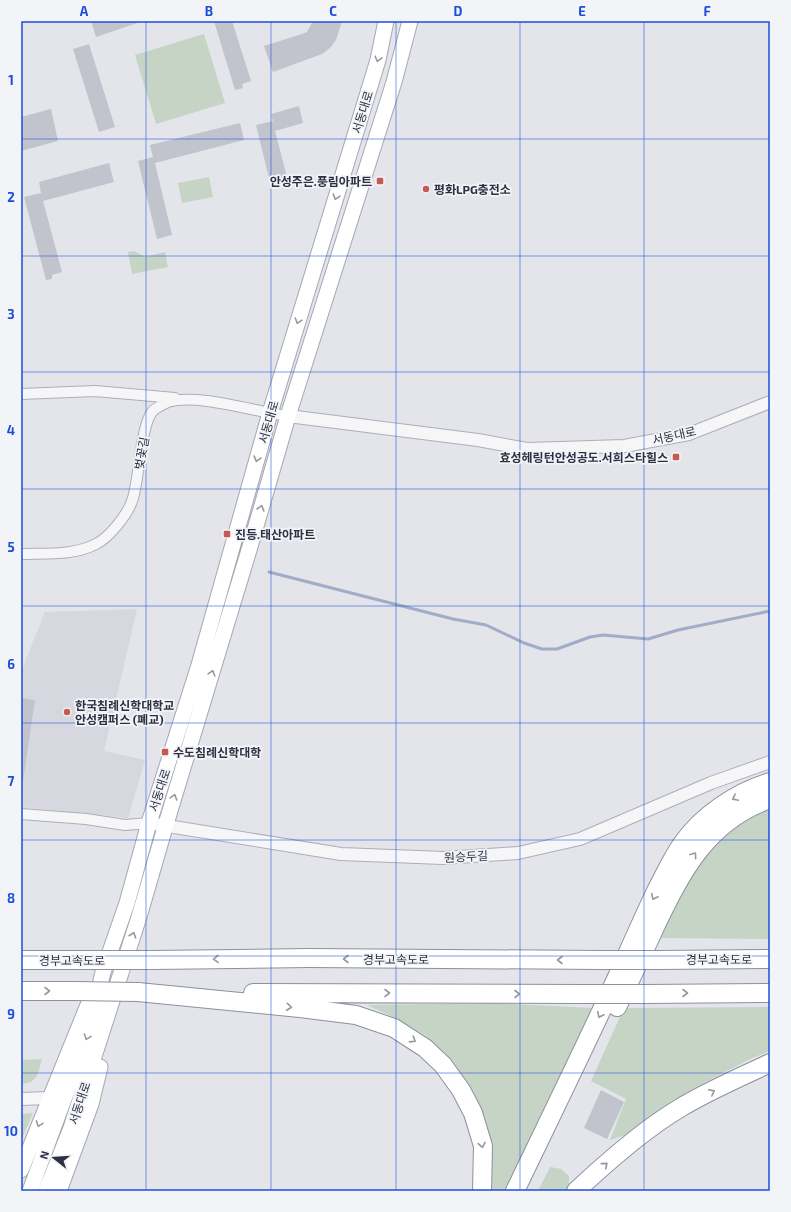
<svg xmlns="http://www.w3.org/2000/svg" width="791" height="1212" viewBox="0 0 791 1212" font-family="'Exo 2','Noto Sans KR',sans-serif">
<style>
.built{fill:#d6d7df}
.green{fill:#c6d4c5}
.lines{fill:none;stroke-linecap:round;stroke-linejoin:round}
.stream{stroke:#a1acc8;stroke-width:3}
.building{fill:#c1c3cd}
.minor-casing{stroke:#acafb8;stroke-width:12}
.tertiary-casing{stroke:#acafb8;stroke-width:14}
.primary-casing{stroke:#a4a7b5;stroke-width:17}
.motorway-casing{stroke:#8c90a0;stroke-width:20}
.minor{stroke:#f6f6f9;stroke-width:10}
.tertiary{stroke:#f6f6f9;stroke-width:12}
.primary{stroke:#fff;stroke-width:15}
.motorway{stroke:#fff;stroke-width:18}
.motorway-bridge-casing{stroke:#8c90a0;stroke-width:20;stroke-linecap:butt}
.motorway-bridge{stroke:#fff;stroke-width:18}
.oneway{stroke:#9698a0}
.grid{fill:none;stroke:#1d4ed8;stroke-width:1;stroke-opacity:0.55}
.poi-dot{fill:#c55953;stroke:#f3f4f8;stroke-width:1.5}
.labels{text-anchor:middle;dominant-baseline:central;stroke-width:3.5;stroke-linejoin:round;paint-order:stroke}
.street-label{font-size:12px;fill:#2c3042;stroke:#f3f4f8}
.poi-label{font-size:12px;font-weight:bold;fill:#2c3042;stroke:#f3f4f8;text-anchor:start}
.neatline{fill:none;stroke:#1d4ed8;stroke-width:1.5}
.grid-label{font-size:13px;text-anchor:middle;font-weight:bold;fill:#1d4ed8}
</style>
<rect width="100%" height="100%" fill="#e3e5ea"/>
<path class="built" d="M137 609 104 751 145 760 128 818 21 807V672L45 612Z"/>
<path class="green" d="M204 34 225 103 156 124 135 55Z
M209 177 213 197 182 203 178 183Z
M134 251 145 257 165 252 168 267 132 274 128 252Z
M770 805V939L659 938 697 860 719 837Z
M493 1003 593 1008 507 1191H491L492 1162 489 1134 472 1089 454 1064 425 1035 397 1019 367 1005Z
M770 1007V1051L750 1059 687 1092 634 1132 610 1140 626 1099 591 1081 624 1008Z
M42 1059C38 1073 38 1083 21 1084V1060Z
M33 1113 21 1141V1114Z
M550 1167 561 1169 569 1176V1189L567 1191H538Z"/>
<g class="lines">
<path class="stream" d="M269 572 453 619 486 625 524 643 542 649H557L590 637 603 635 648 639 678 630 770 611"/>
</g>
<path class="building" d="M91 21H143L96 37Z
M214 21H232L251 81 242 84 243 88 235 90Z
M313 21H342L336 40 330 48 322 54 273 72 264 46 302 34 307 32Z
M89 44 115 127 99 132 73 49Z
M299 106 303 123 275 131 287 177 278 179 279 184 271 186 256 125 273 121 271 114Z
M51 109 58 141 21 151V117Z
M240 123 244 140 155 163 172 235 157 239 138 161 153 157 150 145Z
M109 163 114 182 43 201 62 272 52 275V279L46 280 24 197 41 193 39 182Z
M21 698 35 700 22 788H21Z
M601 1090 624 1102 607 1139 584 1128Z"/>
<g class="lines">
<g class="minor-casing">
<path id="minor" d="M21 394 95 391 175 398
M21 554C46 553 73 556 96 544 110 537 129 513 133 498 139 478 141 426 152 412 155 408 164 404 168 402 199 393 255 412 288 416
M21 814 86 819 125 825 149 823"/>
</g>
<g class="tertiary-casing">
<path id="tertiary" d="M288 416 478 440 527 449 624 446 689 434 770 402
M149 823 341 854 443 858 518 853 580 839 711 783 770 762
M21 1099 49 1098"/>
</g>
<g class="primary-casing">
<path id="primary" d="M21 1170 90 1000
M30 1191 91 1026 103 972 127 903 149 823 199 665 270 413 378 60 386 21
M46 1191 71 1128 139 917 166 824 249 550 288 416 394 82 410 21
M59 1191 91 1104 100 1067"/>
</g>
<g class="motorway-casing">
<path id="motorway" d="M21 960H86
M152 960 309 958 599 960
M660 960 770 959
M21 991H74
M138 992 300 1008 356 1015 394 1028 425 1048 443 1065 461 1090 473 1113 483 1146 482 1191
M253 993 584 994
M646 994 770 993
M617 1007C630 980 643 954 655 927 682 871 707 821 770 799
M515 1191C549 1120 584 1049 617 977 630 948 643 918 657 889 665 874 672 858 682 844 702 815 737 792 770 782
M576 1191C608 1161 643 1130 680 1108 708 1091 741 1077 770 1063"/>
</g>
<use href="#minor" class="minor"/>
<use href="#tertiary" class="tertiary"/>
<use href="#primary" class="primary"/>
<use href="#motorway" class="motorway"/>
<g class="motorway-bridge-casing">
<path id="motorway-bridge" d="M86 960H152
M599 960H660
M74 991 138 992
M584 994H646"/>
</g>
<use href="#motorway-bridge" class="motorway-bridge"/>
</g>
<defs><path id="oneway-chevron" d="M-2-3.5L2.5 0L-2 3.5" fill="none" stroke-width="1.6" stroke-linecap="round" stroke-linejoin="round"/></defs>
<g class="oneway">
<use href="#oneway-chevron" transform="translate(378 59) rotate(104)"/>
<use href="#oneway-chevron" transform="translate(336 197) rotate(107)"/>
<use href="#oneway-chevron" transform="translate(298 321) rotate(107)"/>
<use href="#oneway-chevron" transform="translate(257 459) rotate(106)"/>
<use href="#oneway-chevron" transform="translate(261 508) rotate(-74)"/>
<use href="#oneway-chevron" transform="translate(212 673) rotate(-73)"/>
<use href="#oneway-chevron" transform="translate(174 797) rotate(-73)"/>
<use href="#oneway-chevron" transform="translate(735 798) rotate(153)"/>
<use href="#oneway-chevron" transform="translate(694 855) rotate(-54)"/>
<use href="#oneway-chevron" transform="translate(654 897) rotate(116)"/>
<use href="#oneway-chevron" transform="translate(133 935) rotate(-71)"/>
<use href="#oneway-chevron" transform="translate(216 959) rotate(179)"/>
<use href="#oneway-chevron" transform="translate(346 959) rotate(-180)"/>
<use href="#oneway-chevron" transform="translate(560 960) rotate(-180)"/>
<use href="#oneway-chevron" transform="translate(47 991)"/>
<use href="#oneway-chevron" transform="translate(387 993)"/>
<use href="#oneway-chevron" transform="translate(685 993)"/>
<use href="#oneway-chevron" transform="translate(517 994)"/>
<use href="#oneway-chevron" transform="translate(289 1007) rotate(6)"/>
<use href="#oneway-chevron" transform="translate(600 1015) rotate(116)"/>
<use href="#oneway-chevron" transform="translate(87 1037) rotate(110)"/>
<use href="#oneway-chevron" transform="translate(413 1040) rotate(32)"/>
<use href="#oneway-chevron" transform="translate(712 1092) rotate(-27)"/>
<use href="#oneway-chevron" transform="translate(39 1124) rotate(111)"/>
<use href="#oneway-chevron" transform="translate(482 1145) rotate(80)"/>
<use href="#oneway-chevron" transform="translate(605 1165) rotate(-40)"/>
</g>
<path class="grid" d="M146 21V1191M271 21V1191M396 21V1191M520 21V1191M644 21V1191M21 139H770M21 256H770M21 372H770M21 489H770M21 606H770M21 723H770M21 840H770M21 956H770M21 1073H770"/>
<g class="poi-dot">
<rect x="376" y="177" width="8" height="8" rx="2"/>
<circle cx="426" cy="189" r="4"/>
<rect x="672" y="453" width="8" height="8" rx="2"/>
<rect x="223" y="530" width="8" height="8" rx="2"/>
<circle cx="67" cy="712" r="4"/>
<rect x="161" y="748" width="8" height="8" rx="2"/>
</g>
<g class="labels">
<g class="street-label">
<text transform="translate(362 112) rotate(-73)">서동대로</text>
<text transform="translate(268 422) rotate(-74)">서동대로</text>
<text transform="translate(674 435) rotate(-13)">서동대로</text>
<text transform="translate(141 453) rotate(-80)">벚꽃길</text>
<text transform="translate(159 790) rotate(-72)">서동대로</text>
<text transform="translate(466 856) rotate(-3)">원승두길</text>
<text x="396" y="959">경부고속도로</text>
<text x="719" y="959">경부고속도로</text>
<text x="72" y="960">경부고속도로</text>
<text transform="translate(79 1103) rotate(-72)">서동대로</text>
</g>
<g class="poi-label">
<text x="372" y="181" text-anchor="end">안성주은.풍림아파트</text>
<text x="434" y="189">평화LPG충전소</text>
<text x="668" y="457" text-anchor="end">효성헤링턴안성공도.서희스타힐스</text>
<text x="235" y="534">진등.태산아파트</text>
<text x="75" y="705">한국침례신학대학교<tspan x="75" dy="14">안성캠퍼스 (폐교)</tspan></text>
<text x="173" y="752">수도침례신학대학</text>
</g>
</g>
<rect width="791" height="1212" fill="none" stroke="#f3f4f8" stroke-width="44"/>
<g transform="translate(54 1158) rotate(287)" stroke="#f3f4f8" stroke-width="3" paint-order="stroke">
<path d="M0-3L7 15L0 10L-7 15Z" fill="#2c3042"/>
<text y="-6" font-size="11" font-weight="bold" text-anchor="middle" fill="#2c3042">N</text>
</g>
<rect x="22" y="22" width="747" height="1168" class="neatline"/>
<g class="grid-label">
<text x="84" y="16">A</text>
<text x="209" y="16">B</text>
<text x="333" y="16">C</text>
<text x="458" y="16">D</text>
<text x="582" y="16">E</text>
<text x="707" y="16">F</text>
<text x="11" y="85">1</text>
<text x="11" y="202">2</text>
<text x="11" y="319">3</text>
<text x="11" y="435">4</text>
<text x="11" y="552">5</text>
<text x="11" y="669">6</text>
<text x="11" y="786">7</text>
<text x="11" y="903">8</text>
<text x="11" y="1019">9</text>
<text x="11" y="1136">10</text>
</g>
</svg>
